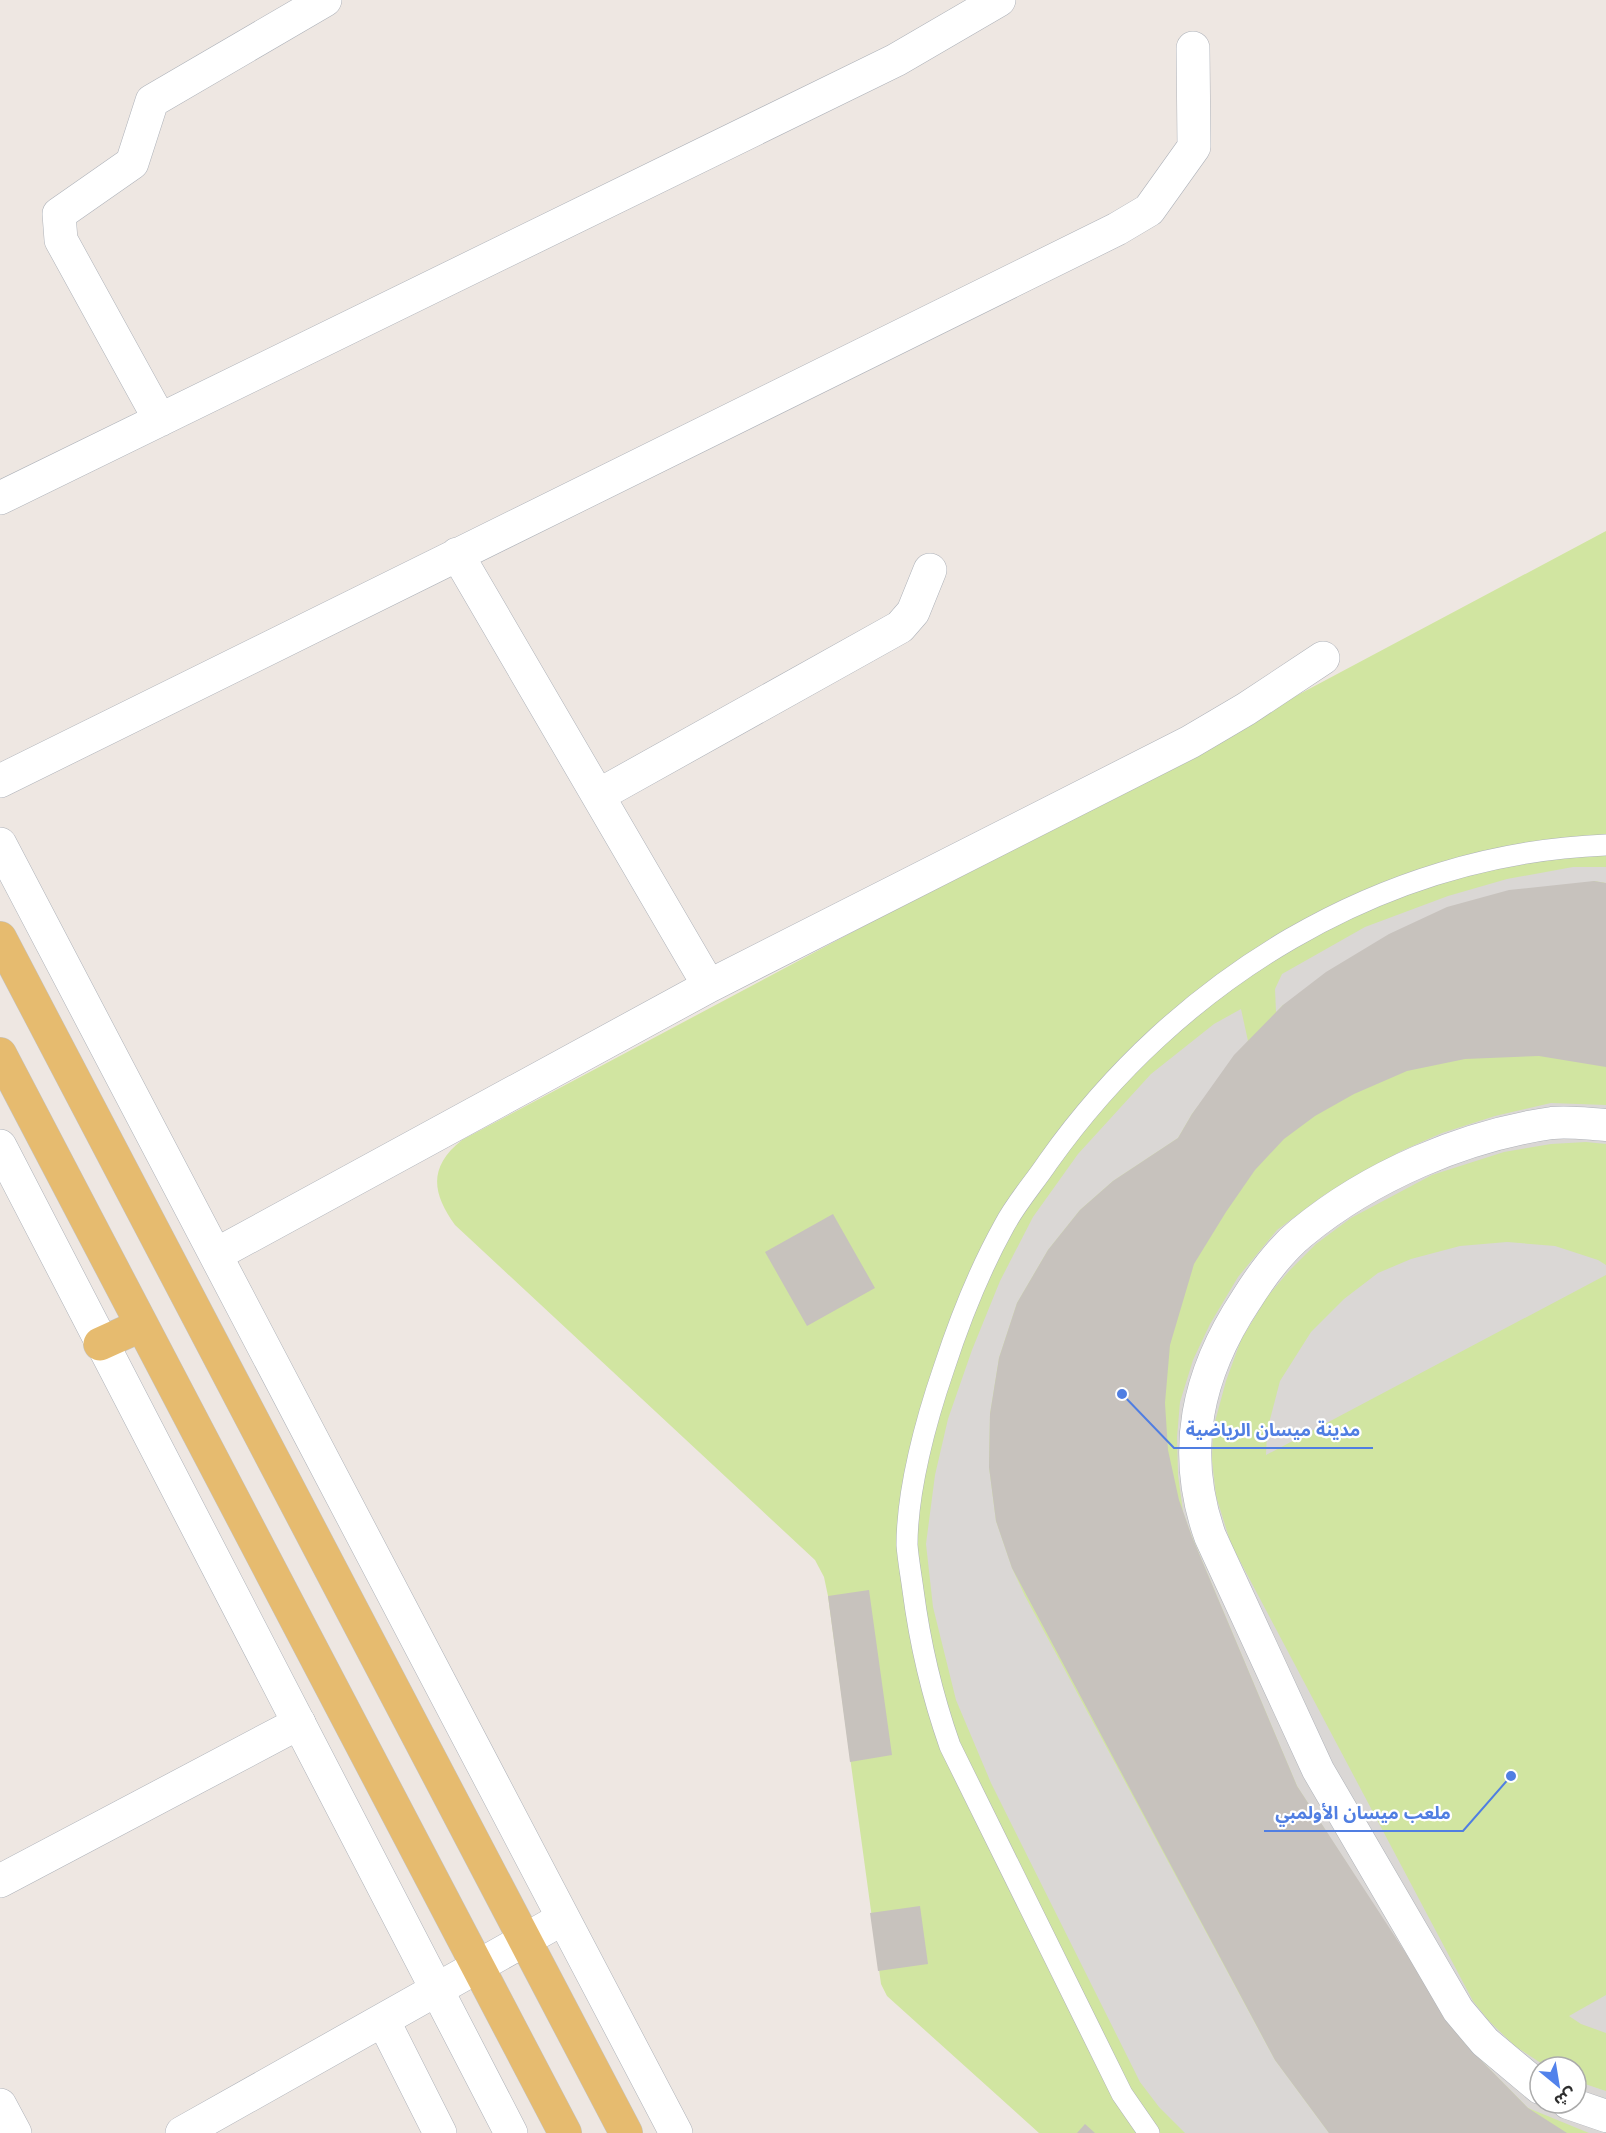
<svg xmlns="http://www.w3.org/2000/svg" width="1606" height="2133" viewBox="0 0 1606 2133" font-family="Quicksand,'Noto Sans Arabic',sans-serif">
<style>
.pitch{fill:#d1e5a1;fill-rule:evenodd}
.plaza{fill:#dad7d5}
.building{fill:#c7c2bd}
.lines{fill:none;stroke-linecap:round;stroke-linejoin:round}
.service-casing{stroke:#aeb2b9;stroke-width:22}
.pedestrian-casing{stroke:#aeb2b9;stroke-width:33}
.minor-casing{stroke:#aeb2b9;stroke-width:34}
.tertiary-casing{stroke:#aeb2b9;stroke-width:34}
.primary-casing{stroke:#c4c4c4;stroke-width:34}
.service{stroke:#fff;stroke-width:21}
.pedestrian{stroke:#fff;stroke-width:32}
.minor{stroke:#fff;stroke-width:33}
.tertiary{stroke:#fff;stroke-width:33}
.primary{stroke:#e6bb6f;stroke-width:33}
.leader{fill:none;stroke:#507ee2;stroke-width:2}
.callout-dot{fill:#507ee2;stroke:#fff;stroke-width:2}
.callout-label{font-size:18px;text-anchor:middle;font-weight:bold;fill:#507ee2;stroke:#fff;stroke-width:4.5;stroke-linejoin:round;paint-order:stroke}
</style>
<rect width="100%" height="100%" fill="#eee7e2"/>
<path class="pitch" d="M1606 531V2133H1039L887 1996 881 1984 828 1596 824 1577 815 1560 455 1225C432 1193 428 1167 462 1140ZM1540 2067H1576V2103H1540Z"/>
<path class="plaza" d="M1573 867H1606V883L1594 881 1283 1005 1276 1012 1275 989 1282 974 1365 927 1448 896 1507 879Z
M1241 1009 1248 1041 1192 1114 1178 1138 1113 1181 1080 1210 1048 1250 1017 1303 999 1358 990 1414 989 1467 996 1521 1012 1568 1025 1596 1275 2060 1329 2133H1185L1159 2107 1140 2082 991 1783 956 1700 933 1607 926 1544 935 1475 948 1419 972 1350 1000 1281 1033 1217 1078 1154 1151 1074 1214 1024Z
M1551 1103 1606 1105V1144L1586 1142 1551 1144 1504 1152 1432 1175 1351 1218 1316 1244 1289 1271 1267 1297 1241 1340 1226 1381 1213 1429 1212 1460 1216 1496 1231 1544 1473 2001 1489 2021 1515 2046 1547 2067H1540V2103H1576V2081L1606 2091V2133H1589L1528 2108 1465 2044 1431 1994 1297 1786 1192 1537 1183 1512 1178 1475 1177 1437 1180 1402 1193 1360 1210 1324 1238 1277 1277 1230 1324 1195 1401 1151 1442 1133 1495 1116Z
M1507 1242 1555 1246 1598 1260 1606 1265V1275L1266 1455 1267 1431 1280 1381 1311 1332 1344 1299 1378 1273 1411 1259 1460 1246Z
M1606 1995V2033L1581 2024 1569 2016Z"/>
<path class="building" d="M1594 881 1606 883V1067L1539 1056 1465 1059 1407 1071 1354 1094 1315 1116 1284 1139 1255 1170 1226 1212 1194 1264 1170 1345 1165 1403 1168 1450 1179 1500 1192 1537 1297 1786 1465 2044 1528 2108 1567 2133H1329L1275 2060 1012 1568 996 1521 989 1467 990 1414 999 1358 1017 1303 1048 1250 1080 1210 1113 1181 1178 1138 1192 1114 1234 1055 1283 1005 1326 972 1389 934 1447 907 1509 890Z
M833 1214 875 1288 807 1326 765 1252Z
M869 1590 892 1755 850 1762 828 1596Z
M920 1906 928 1964 878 1971 870 1913Z
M1085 2124 1095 2133H1077Z"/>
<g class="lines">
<g class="service-casing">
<path id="service" d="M1149 2133 1122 2094 950 1746C932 1695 920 1644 913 1590 911 1575 908 1559 907 1545 907 1490 926 1420 944 1368 960 1319 979 1271 1004 1226 1016 1203 1034 1183 1048 1162 1177 980 1381 854 1606 845"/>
</g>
<g class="pedestrian-casing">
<path id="pedestrian" d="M1540 2088 1485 2042 1458 2010 1318 1770 1210 1536C1180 1451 1197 1374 1246 1300 1261 1276 1279 1251 1301 1233 1370 1176 1463 1136 1552 1123 1569 1121 1589 1124 1606 1125
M1568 2103 1606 2116"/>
</g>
<g class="minor-casing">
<path id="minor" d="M160 420 61 240 59 214 132 163 152 101 325 0
M0 498 896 60 999 0
M457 554 709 986
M0 781 1117 229 1149 210 1194 147 1193 48
M599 795 900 627 913 612 930 570
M217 1254 709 986 1190 742 1246 709 1323 658
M0 1881 299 1723
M383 2020 440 2133
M0 2105 15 2133
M182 2133 562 1919"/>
</g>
<g class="tertiary-casing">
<path id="tertiary" d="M0 844 676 2133
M0 1146 511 2133"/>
</g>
<g class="primary-casing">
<path id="primary" d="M0 938 626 2133
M0 1054 565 2133
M100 1344 142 1325"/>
</g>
<use href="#service" class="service"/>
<use href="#pedestrian" class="pedestrian"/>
<use href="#minor" class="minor"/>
<use href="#tertiary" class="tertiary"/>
<use href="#primary" class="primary"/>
</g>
<path class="leader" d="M1122 1394L1174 1448H1373M1511 1776L1463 1831H1264"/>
<g class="callout-dot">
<circle cx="1122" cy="1394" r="6"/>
<circle cx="1511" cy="1776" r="6"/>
</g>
<g class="callout-label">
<text x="1273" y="1436">مدينة ميسان الرياضية</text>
<text x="1363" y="1819">ملعب ميسان الأولمبي</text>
</g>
<g transform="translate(1558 2085) rotate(150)"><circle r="28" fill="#ffffff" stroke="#ababab" stroke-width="1.5"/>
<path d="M0-4.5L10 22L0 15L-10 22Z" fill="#5282eb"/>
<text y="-9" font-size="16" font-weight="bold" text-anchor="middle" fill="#2e2e2e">ش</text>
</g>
</svg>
